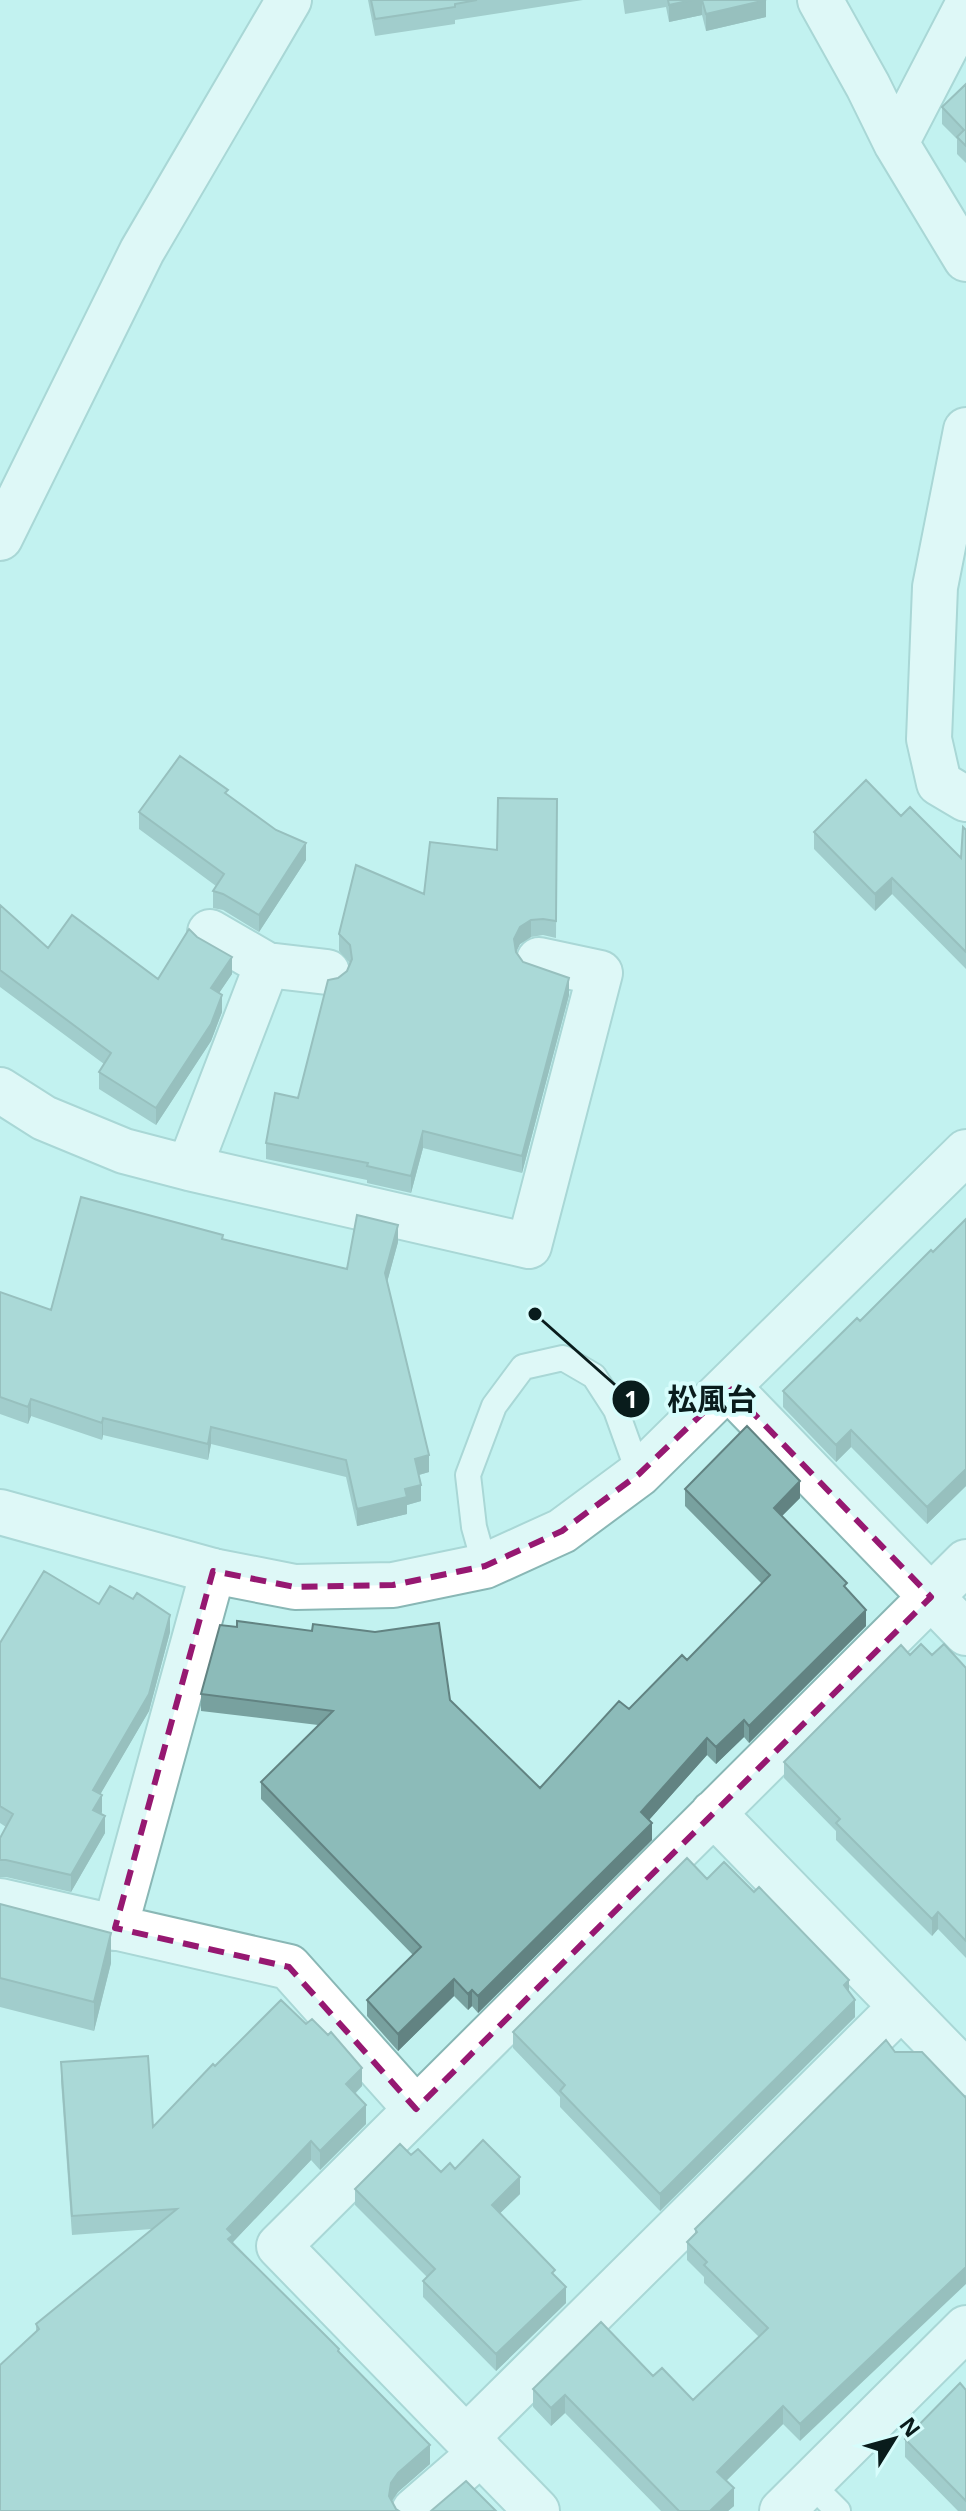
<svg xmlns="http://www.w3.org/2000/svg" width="966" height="2511" viewBox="0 0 966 2511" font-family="'Open Sans','Noto Sans JP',sans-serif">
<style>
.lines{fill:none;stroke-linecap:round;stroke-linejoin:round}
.service-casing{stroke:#89b7b5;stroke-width:28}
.minor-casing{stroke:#89b7b5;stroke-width:48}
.tertiary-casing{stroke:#89b7b5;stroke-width:48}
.service{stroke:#fff;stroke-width:24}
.minor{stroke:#fff;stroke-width:44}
.tertiary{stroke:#fff;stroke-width:44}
.wall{fill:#78a19f}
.shaded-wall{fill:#628382}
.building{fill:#8cbbb9;stroke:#628382;stroke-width:2}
.marked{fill:none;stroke:#961871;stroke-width:6;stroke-dasharray:16 10;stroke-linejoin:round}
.leader{fill:none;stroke:#091c1c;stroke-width:3}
.callout-dot{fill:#091c1c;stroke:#d7fdfc;stroke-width:3}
.mark-label{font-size:24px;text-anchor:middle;font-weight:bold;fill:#fff}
.callout-label{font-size:30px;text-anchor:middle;font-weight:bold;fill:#091c1c;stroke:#d7fdfc;stroke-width:8;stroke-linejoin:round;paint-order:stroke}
</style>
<rect width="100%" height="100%" fill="#c2f2f0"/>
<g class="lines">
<g class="service-casing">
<path id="service" d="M485 1566 474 1527 468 1475 494 1406 523 1367 563 1358 594 1376 616 1410 639 1474
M810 2483 838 2511"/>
</g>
<g class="minor-casing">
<path id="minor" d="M820 0 868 86 896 143 966 259
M896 143 966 8
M966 430 935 587 929 739 939 783 966 799
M210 932 267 965 327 972
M0 1090 44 1118 124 1151 189 1168 529 1246 600 973 539 960
M189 1168 267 965
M729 1388 966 1633
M713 1813 966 2073
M0 1901 289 1967 416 2109
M115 1928 213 1571
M466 2438 901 2007
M414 2511 481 2453
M537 2511 279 2246 966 1562
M782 2511 966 2328"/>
</g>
<g class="tertiary-casing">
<path id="tertiary" d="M0 538 142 251 289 0
M0 1512 213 1571 295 1587 393 1585 485 1566 562 1531 639 1474 966 1152"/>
</g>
<use href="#service" class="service"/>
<use href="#minor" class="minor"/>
<use href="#tertiary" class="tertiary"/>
</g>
<path class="wall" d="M368 0H583L455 20V24L375 36Z
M623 0H766V17L706 31 702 15 669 22 666 7 625 14Z
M966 84V163L957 154V139L942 124V107Z
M228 795 306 860 259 932 223 910 213 908V891L216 886 139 829V812Z
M557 799 556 938 543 935 531 937 520 944 516 952 523 962 569 995 522 1173 423 1148 411 1193 367 1183V1180L266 1159V1143L298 1098 338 978 347 971 350 963 339 951V934L424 894 497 850Z
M901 816 961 858 966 830V969L892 894 875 911 814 849V832Z
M0 905 48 948 158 979 232 974 219 993 222 1012 211 1041 156 1125 99 1089V1072L104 1064 0 987Z
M966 1219V1486L927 1524 851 1447 836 1462 783 1407V1391L860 1321Z
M223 1239 347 1269 398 1242 387 1282 429 1472 419 1475 421 1501 407 1505V1514L357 1526 346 1477 211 1444 208 1460 103 1435 102 1440 31 1416 28 1424 0 1414V1292L51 1310Z
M685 1489 800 1498 782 1516 847 1590 866 1626 749 1743 744 1737 716 1764 707 1755 649 1820 652 1840 478 2013 472 2006 468 2010 454 1996 398 2051 367 2016V2000L413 1955 261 1799V1782L318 1725 201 1711V1694L450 1700 540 1788 629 1709 687 1660 762 1584 685 1506Z
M99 1604 170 1632 149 1711 100 1794 102 1812 101 1814 105 1833 71 1892 6 1877H0V1838L6 1827 0 1823V1643Z
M910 1655H932L966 1668V1958L938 1929 932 1936 836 1840V1831L784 1778V1762Z
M707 1879 849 1992 855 2017 660 2211 560 2107V2097L513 2048V2032Z
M0 1904 111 1963 94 2031 0 2007Z
M886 2040 800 2441 783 2424 726 2481 734 2506 728 2511H661L565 2413 551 2426 533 2407V2389L653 2376 693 2400 759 2337 704 2283V2277L687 2260V2242L695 2234V2229Z
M61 2062 153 2127 215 2066 362 2086 355 2094 366 2124 320 2170 311 2160 233 2242 339 2352 430 2464 398 2492 392 2501 396 2509 36 2332V2324L152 2229 72 2235 61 2081Z
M411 2155 441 2172 455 2169 520 2194 500 2213 555 2276 566 2303 496 2371 423 2297V2281L427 2277 355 2205V2189Z
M966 2390V2511H958L905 2457V2439Z"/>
<path class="shaded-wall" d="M692 0H702V15L669 22V5Z
M766 0V17L706 31V14Z
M306 843V860L259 932V915Z
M892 878V894L875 911V894Z
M531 920V937L520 944 514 956V939L520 927Z
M232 957V974L211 1005V988Z
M569 978V995L522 1173V1156Z
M222 995V1012L211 1041 156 1125V1108Z
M423 1131V1148L411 1193V1176Z
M398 1225V1242L385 1290V1273Z
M31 1399V1416L28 1424V1407Z
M103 1418V1435L102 1440V1423Z
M211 1427V1444L208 1460V1444Z
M851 1430V1447L836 1462V1445Z
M429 1455V1472L415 1476V1459Z
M966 1469V1486L927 1524V1507Z
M800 1481V1498L774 1524V1508Z
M421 1485V1501L407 1505V1514L357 1526V1509L405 1489Z
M866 1610V1626L749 1743V1726Z
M170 1615V1632L149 1711 93 1807V1790Z
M744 1720V1737L716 1764V1747Z
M707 1738V1755L641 1829V1812Z
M102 1795V1812L93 1827V1810Z
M105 1816V1833L71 1892V1875Z
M652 1823V1840L478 2013V1996Z
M938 1912V1929L932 1936V1919Z
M111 1933V1963L94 2031V2002Z
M454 1979V1996L398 2051V2034Z
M849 1980V1997L844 1985Z
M472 1990V2006L468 2010V1994Z
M855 2000V2017L660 2211V2194Z
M362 2068V2086L346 2102V2084Z
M366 2105V2124L320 2170V2151Z
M311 2141V2160L233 2242 228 2258 227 2229Z
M520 2177V2194L492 2221V2205Z
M966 2267V2284L800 2441V2424Z
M566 2287V2303L496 2371V2354Z
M565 2395V2413L551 2426V2408Z
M783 2406V2424L717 2490V2472Z
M430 2445V2464L398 2492 391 2502 389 2496 391 2483 398 2473Z
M734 2488V2506L728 2511H710Z"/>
<path class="building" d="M371 0H477L455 4V7L375 19Z
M668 0H692L669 5Z
M702 0H766L706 14Z
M966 84V146L957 137 964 130 942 107Z
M180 756 228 790 225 793 276 830 306 843 259 915 223 894 213 891 224 874 139 812Z
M866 780 901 816 910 807 961 858 963 827 966 830V952L892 878 875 894 814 832Z
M498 798 557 799 556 921 543 919 531 920 520 927 514 939 516 952 523 962 569 978 522 1156 423 1131 411 1176 367 1166 368 1163 266 1143 275 1093 298 1098 328 980 338 978 347 971 352 959 350 945 339 934 356 865 424 894 430 842 497 850Z
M0 905 48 948 72 915 158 979 189 929 197 937 232 957 211 988 222 995 211 1024 156 1108 99 1072 111 1053 0 970Z
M81 1197 223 1235 222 1239 347 1269 357 1215 398 1225 385 1273 429 1455 415 1459 421 1485 405 1489 407 1497 357 1509 346 1460 211 1427 208 1444 103 1418 102 1423 31 1399 28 1407 0 1397V1292L51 1310Z
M966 1219V1469L927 1507 851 1430 836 1445 783 1391 857 1318 860 1321 931 1250 933 1252Z
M747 1426 800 1481 774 1508 847 1583 844 1586 866 1610 749 1726 744 1720 716 1747 707 1738 641 1812 652 1823 478 1996 472 1990 468 1994 454 1979 398 2034 367 2000 421 1947 261 1782 333 1711 201 1694 220 1625 237 1627V1621L312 1631 313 1624 375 1632 439 1623 450 1700 540 1788 619 1701 629 1709 682 1655 687 1660 770 1575 685 1489Z
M44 1571 99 1604 110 1586 133 1599 137 1593 170 1615 149 1694 93 1790 102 1795 93 1810 105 1816 71 1875 6 1860H0V1838L13 1814 0 1806V1643Z
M921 1644 932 1655 944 1644 966 1668V1941L938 1912 932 1919 836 1823 840 1819 784 1762 901 1645 910 1655Z
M687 1858 707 1879 724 1862 754 1892 759 1887 849 1980 844 1985 855 2000 660 2194 560 2091 565 2085 513 2032Z
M0 1904 111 1933 94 2002 0 1978Z
M281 2000 306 2024 312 2019 328 2035 331 2032 362 2068 346 2084 366 2105 320 2151 311 2141 227 2229 233 2235 228 2239 316 2326 339 2349 338 2351 430 2445 398 2473 391 2483 389 2496 396 2509 399 2511H0V2365L39 2329 36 2324 177 2209 72 2216 61 2062 148 2056 153 2127 213 2064 215 2066Z
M886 2040 895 2052H922L966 2098V2267L800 2424 783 2406 717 2472 734 2488 710 2511H679L565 2395 551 2408 533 2389 601 2322 653 2376 662 2368 693 2400 768 2328 704 2265 707 2262 687 2242 697 2232 695 2229Z
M483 2140 520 2177 492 2205 555 2270 552 2273 566 2287 496 2354 423 2281 435 2269 355 2189 400 2144 411 2155 418 2149 441 2172 450 2163 455 2169Z
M960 2383 966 2390V2501L905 2439Z
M466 2481 496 2511H431Z"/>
<path d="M0 0H966V2511H0ZM729 1388 931 1597 416 2109 289 1967 115 1928 213 1571 295 1587 393 1585 485 1566 562 1531 639 1474Z" fill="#c2f2f0" fill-opacity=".55" fill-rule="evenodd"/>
<path class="marked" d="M729 1388 931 1597 416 2109 289 1967 115 1928 213 1571 295 1587 393 1585 485 1566 562 1531 639 1474Z"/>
<path class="leader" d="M535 1314L631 1399"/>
<g class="callout-dot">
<circle cx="535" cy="1314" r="8"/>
<circle cx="631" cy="1399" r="20"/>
</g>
<g class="mark-label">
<text x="631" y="1408">1</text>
</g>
<g class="callout-label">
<text x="712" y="1410">松風台</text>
</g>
<g transform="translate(894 2439) rotate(53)" stroke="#d7fdfc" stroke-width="6" paint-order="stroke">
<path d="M0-6L14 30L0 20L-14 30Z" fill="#091c1c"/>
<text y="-12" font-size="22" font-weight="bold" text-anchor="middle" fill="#091c1c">N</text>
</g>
</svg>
